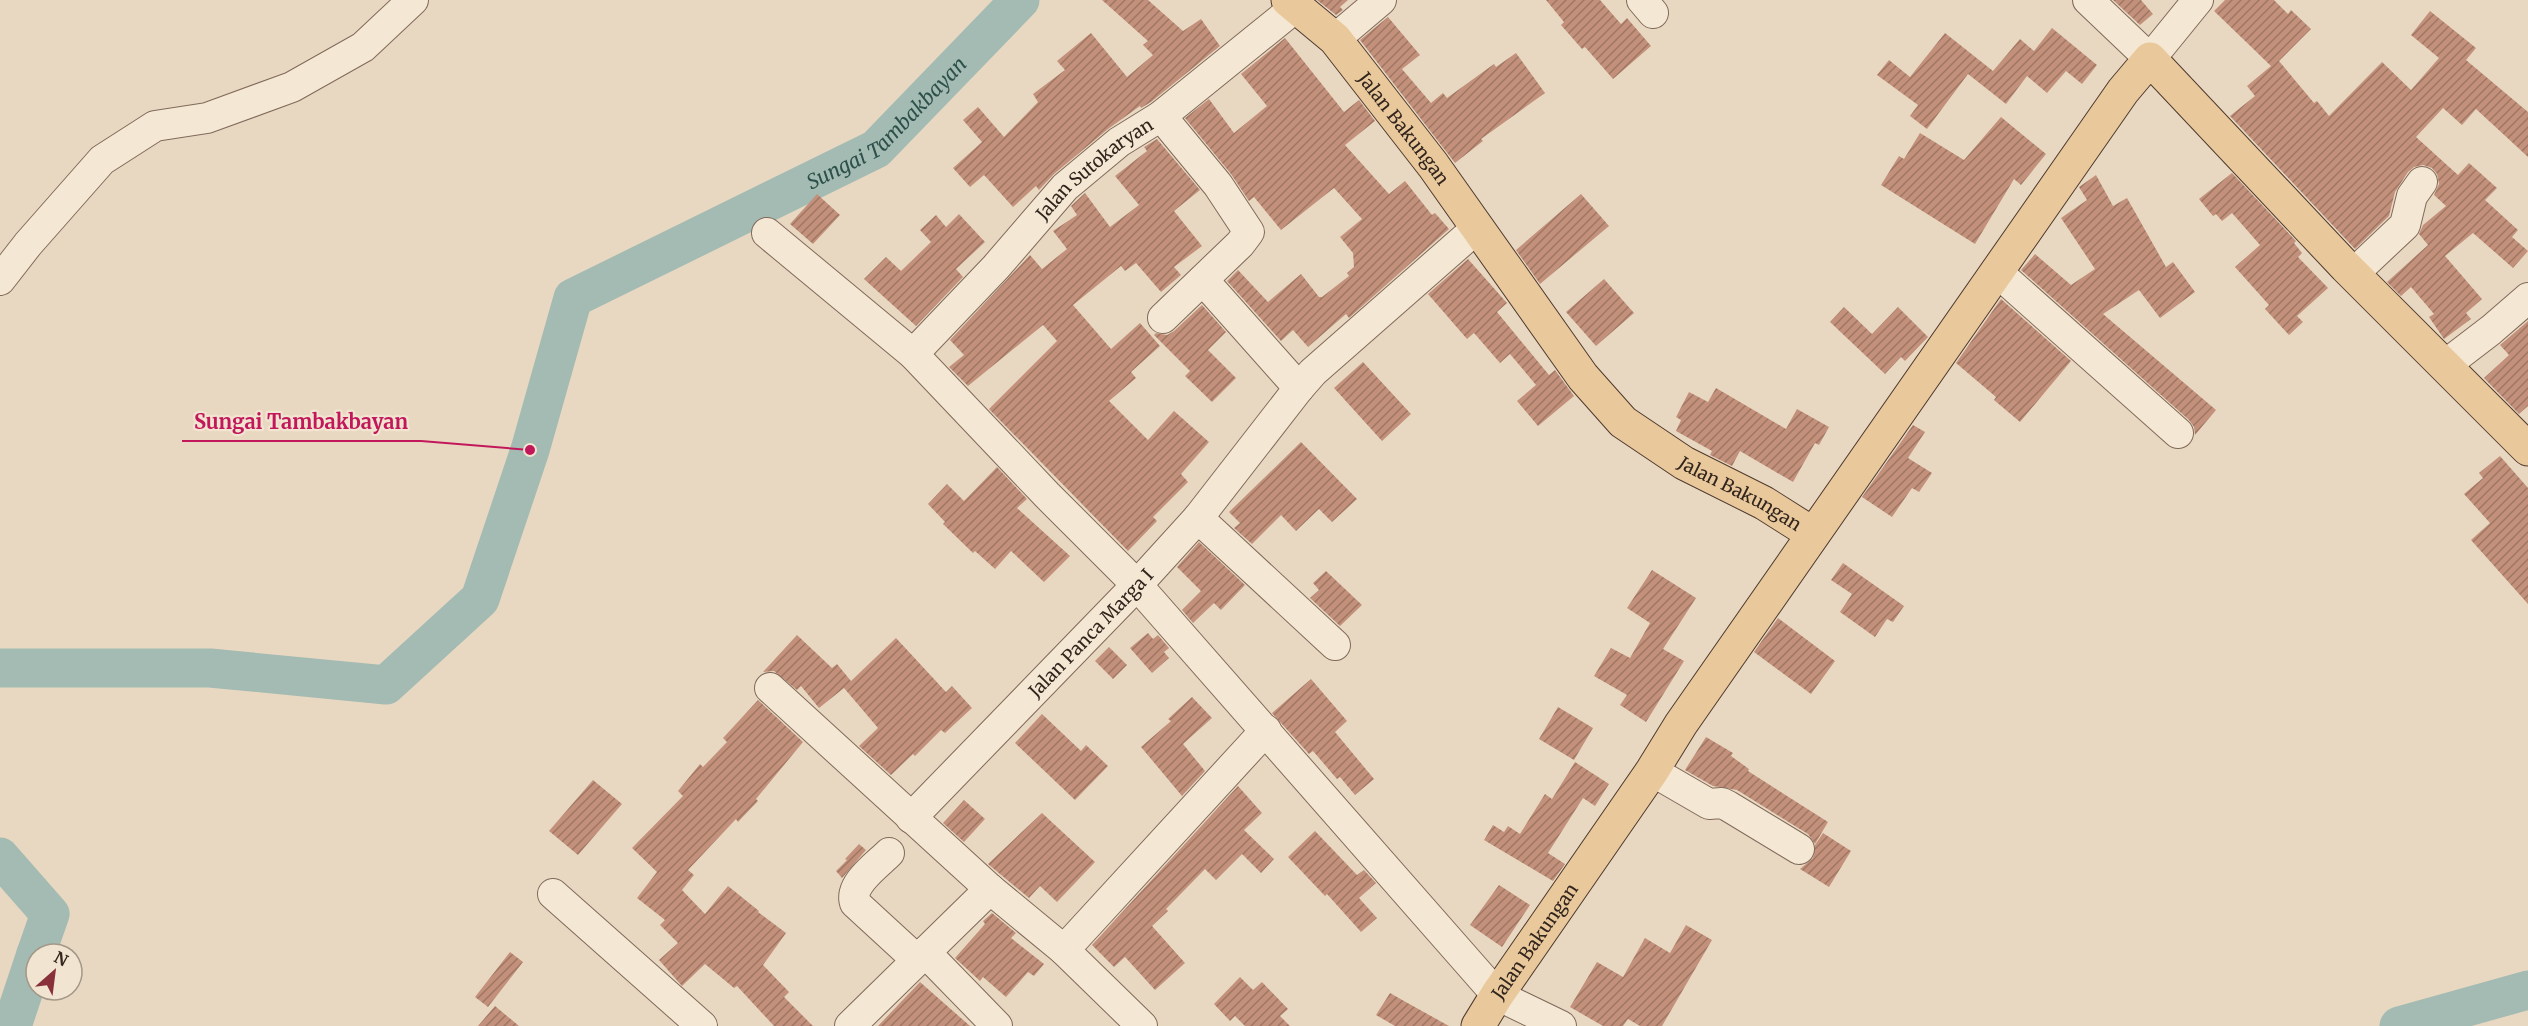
<svg xmlns="http://www.w3.org/2000/svg" width="2528" height="1026" viewBox="0 0 2528 1026" font-family="Merriweather,serif">
<style>
.lines{fill:none;stroke-linecap:round;stroke-linejoin:round}
.river{stroke:#a3bbb2;stroke-width:39}
.building{fill:url(#building-hatch)}
.minor-casing{stroke:#806a5b;stroke-width:32}
.major-casing{stroke:#4e3a2f;stroke-width:35}
.minor{stroke:#f4e7d3;stroke-width:30}
.major{stroke:#e9c89c;stroke-width:33}
.labels{text-anchor:middle;dominant-baseline:central;stroke-width:4.5;stroke-linejoin:round;paint-order:stroke}
.street-label{font-size:18px;fill:#31251d;stroke:#f1e4d0}
.water-label{font-size:20px;font-style:italic;fill:#2e504a;stroke:#f1e4d0}
.leader{fill:none;stroke:#c2185b;stroke-width:2}
.callout-dot{fill:#c2185b;stroke:#f1e4d0;stroke-width:2}
.callout-label{font-size:20px;text-anchor:middle;font-weight:bold;fill:#c2185b;stroke:#f1e4d0;stroke-width:4.5;stroke-linejoin:round;paint-order:stroke}
</style>
<defs>
<pattern id="building-hatch" width="6" height="6" patternUnits="userSpaceOnUse" patternTransform="scale(1.5)"><rect width="6" height="6" fill="#c3917b"/><path d="M-1 1l2-2M0 6l6-6M5 7l2-2" fill="none" stroke="#9f7664"/></pattern>
</defs>
<rect width="100%" height="100%" fill="#e9d8c1"/>
<g class="lines">
<g class="river">
<path id="s1" d="M0 668H210L386 685 480 599 530 450 573 298 876 149 1020 0"/>
<path d="M0 857 50 914 36 954"/>
<path d="M12 1026 36 954"/>
<path d="M2399 1026 2528 990"/>
</g>
</g>
<path class="building" d="M1102 0H1148L1183 31 1201 19 1220 46 1151 102 1141 108 1140 106 1108 129 1054 174 1039 190 1036 186 1013 207 984 175 970 187 953 168 982 142 963 120 978 107 1004 137 1038 102 1033 94 1065 70 1057 61 1091 33 1127 77 1153 55 1143 45 1148 41Z
M1317 0H1348L1340 7 1343 10 1336 15Z
M1546 0H1600L1621 24 1627 18 1651 46 1613 79 1585 47 1582 49 1561 25 1564 22Z
M2113 0H2141L2153 14 2140 25Z
M2225 0H2274L2288 14 2291 10 2311 29 2279 61 2314 103 2317 101 2329 116 2382 62 2411 90 2439 58 2411 35 2430 11 2476 48 2466 60 2528 112V157L2476 109 2462 125 2443 108 2416 137 2458 175 2469 163 2497 188 2485 200 2518 230 2512 237 2528 251 2513 268 2473 233 2445 256 2482 299 2466 313 2471 319 2444 339 2429 317 2434 314 2411 287 2401 296 2387 282 2428 245 2419 234 2423 225 2446 206 2434 195 2439 184 2437 174 2432 168 2423 165 2414 167 2408 172 2395 192 2389 216 2355 249 2230 116 2255 96 2247 86 2271 66 2214 11Z
M1388 17 1420 55 1402 69 1431 103 1443 93 1447 98 1494 64 1496 67 1516 53 1545 93 1481 139 1483 141 1455 163 1360 40Z
M2052 28 2097 65 2082 84 2066 71 2047 93 2027 76 2006 104 1968 74 1927 129 1910 116 1918 105 1877 75 1889 60 1910 77 1945 33 1993 71 2020 39 2034 51Z
M1285 38 1344 112 1359 100 1375 121 1345 145 1389 194 1405 181 1432 215 1435 213 1449 229 1349 318 1346 314 1308 347 1293 330 1281 341 1227 281 1238 270 1268 302 1301 274 1319 297H1322L1349 276 1347 273 1354 267 1353 253 1340 237 1362 219 1334 188 1281 230 1254 197 1249 201 1231 174 1185 118 1209 99 1234 133 1267 106 1241 74Z
M2001 117 2046 154 2021 185 2014 179 1975 244 1881 185 1899 156 1904 159 1920 133 1964 160Z
M1157 139 1200 190 1174 211 1202 246 1174 267 1181 275 1161 292 1136 263 1125 271 1121 266 1073 305 1111 349 1140 323 1160 346 1131 372 1136 378 1109 401 1148 440 1174 411 1209 442 1181 474 1188 482 1153 517 1157 521 1128 551 989 409 1057 341 1043 325 968 386 949 367 964 355 950 340 1030 255 1042 269 1067 249 1053 231 1077 215 1071 206 1085 193 1110 227 1139 205 1115 176 1147 151 1144 147Z
M2232 173 2296 241 2294 243 2302 253 2298 257 2328 288 2297 316 2303 322 2289 335 2265 309 2269 305 2235 267 2260 245 2232 213 2222 221 2216 214 2213 216 2199 199Z
M2096 175 2113 206 2127 198 2166 267 2173 262 2195 292 2160 318 2139 290 2103 314 2216 410 2195 435 2194 427 2189 420 2021 270 2035 254 2071 285 2095 269 2061 218 2087 200 2079 187Z
M817 194 840 215 813 244 790 224Z
M1581 194 1609 226 1540 284 1516 250Z
M959 214 985 242 956 269 963 277 916 326 864 279 886 257 901 271 931 242 920 230 936 215 946 227Z
M1468 259 1507 303 1497 312 1549 375 1555 370 1574 396 1538 426 1517 401 1536 385 1510 354 1500 363 1474 333 1467 339 1428 294Z
M1604 279 1634 313 1596 346 1566 312Z
M2001 299 2071 361 2020 422 1994 400 1996 397 1956 363Z
M1202 305 1226 332 1208 350 1236 378 1212 402 1185 376 1190 371 1154 335 1156 333 1167 335 1174 331Z
M1844 307 1872 334 1898 307 1928 337 1905 361 1901 357 1885 374 1830 322Z
M2528 321V406L2519 414 2484 378 2509 355 2500 345Z
M1363 362 1411 414 1382 441 1334 388Z
M1716 388 1786 429 1797 409 1829 427 1819 445 1815 443 1793 482 1740 451 1732 466 1710 455 1712 451 1676 431 1681 420 1676 417 1689 392 1708 402Z
M1913 425 1925 432 1908 458 1932 473 1919 492 1912 488 1892 517 1862 497Z
M1301 442 1357 499 1332 522 1319 509 1296 531 1281 515 1252 544 1234 528 1240 523 1229 512Z
M2500 456 2528 488V604L2471 540 2490 523 2464 494 2483 478 2479 473Z
M997 467 1027 499 1017 508 1070 556 1044 582 1011 551 995 569 975 551 973 553 943 524 945 522 928 504 947 484 964 501Z
M1199 542 1245 585 1221 610 1214 603 1193 623 1182 610 1201 591 1177 567Z
M1843 563 1904 606 1893 622 1887 619 1875 637 1840 612 1852 594 1831 580Z
M1652 570 1696 598 1663 649 1684 661 1646 722 1620 705 1627 695 1594 676 1611 648 1630 658 1650 623 1627 608Z
M1326 571 1362 605 1340 626 1310 598 1319 590 1313 583Z
M1778 618 1835 661 1811 694 1754 652Z
M1148 633 1153 639 1158 635 1169 648 1164 652 1169 658 1152 673 1130 648Z
M797 635 832 668 837 664 851 681 896 638 946 692 952 686 972 708 945 733 941 730 915 756 913 754 891 775 859 746 878 728 844 688 819 708 801 686 797 690 774 671 763 672Z
M1109 647 1127 665 1113 679 1095 661Z
M1311 679 1347 721 1335 732 1374 779 1355 795 1340 777 1337 779 1313 751 1309 754 1272 713Z
M1192 697 1212 718 1183 744 1205 771 1182 796 1141 747 1171 721 1168 719Z
M758 700 803 742 756 799 758 801 738 822 736 819 688 870 694 875 682 890 705 914 728 886 759 911 758 912 786 933 763 965 789 992 784 997 813 1026H774L737 986 734 988 705 964 682 986 659 960 678 943 660 925 665 920 637 898 657 872 632 848 683 796 678 791 700 764 703 767 727 742 723 738Z
M1558 707 1593 728 1574 760 1539 739Z
M1042 714 1081 751 1086 745 1108 766 1075 800 1015 743Z
M1706 737 1733 753 1731 756 1749 769 1748 771 1828 822 1815 844 1808 834 1737 790 1713 786 1685 770Z
M1575 762 1609 784 1595 806 1583 798 1548 853 1565 864 1553 881 1484 840 1493 825 1504 832 1508 826 1520 834 1545 794 1552 799Z
M593 780 622 804 578 855 549 831Z
M1238 786 1262 813 1244 830 1274 859 1261 873 1242 854 1216 880 1205 869 1166 909 1168 911 1152 926 1185 963 1155 990 1125 957 1114 967 1092 945Z
M964 800 985 819 964 842 943 823Z
M1042 813 1095 862 1057 902 1040 886 1029 898 988 864Z
M1315 831 1357 875 1364 870 1376 883 1359 898 1377 918 1361 932 1327 894 1325 896 1288 857Z
M1823 833 1851 851 1829 887 1800 869 1813 858 1815 845Z
M859 844 866 850 842 878 836 871 847 860 845 859Z
M1499 885 1530 905 1502 947 1470 925Z
M992 913 1016 933 1011 938 1044 964 1034 976 1028 972 1006 997 983 977 980 981 955 958 985 924 983 921Z
M1686 925 1712 940 1662 1026H1640L1628 1019 1623 1026H1603L1570 1007 1597 962 1623 977 1645 938 1670 953Z
M510 952 523 962 488 1007 475 997Z
M1240 977 1253 990 1262 982 1288 1009 1280 1016 1290 1026H1245L1235 1016 1230 1021 1214 1004Z
M920 982 970 1026H878Z
M1390 993 1404 1001 1449 1026H1395L1376 1015Z
M495 1006 519 1026H478Z"/>
<g class="lines">
<g class="minor-casing">
<g id="minor">
<path d="M1642 0 1653 13"/>
<path d="M2088 0 2150 59 2198 0"/>
<path d="M1335 39 1381 0"/>
<path d="M1161 116 1218 185 1249 232 1240 244 1163 318"/>
<path d="M767 233 913 354 1047 495 1137 585 1497 995 1561 1026"/>
<path d="M1996 271 2178 433"/>
<path d="M2353 274 2405 225 2412 196 2422 182"/>
<path d="M0 280 28 244 102 160 155 126 207 118 292 87 363 47 413 0"/>
<path d="M1203 280 1299 388"/>
<path id="s2" d="M913 354 996 267 1065 187 1119 142 1161 116 1297 6"/>
<path d="M2444 366 2491 330 2528 298"/>
<path d="M1198 518 1335 645"/>
<path d="M770 688 990 889 1064 950 1142 1026"/>
<path d="M1652 771 1709 804 1722 803 1728 806 1799 849"/>
<path id="s3" d="M911 818 1137 585 1198 518 1299 388 1313 372 1477 228"/>
<path d="M889 853C877 865 849 884 855 903L917 960"/>
<path d="M553 894 702 1026"/>
<path d="M1064 950 1266 730"/>
<path d="M925 952 997 1026"/>
<path d="M850 1026 990 889"/>
</g>
</g>
<g class="major-casing">
<g id="major">
<path id="s4" d="M1288 0 1335 39 1433 165 1583 377 1623 422 1684 463 1764 503 1813 534"/>
<path id="s5" d="M1478 1026 1497 995 1652 771 1681 724 2123 91 2150 59 2346 267 2528 449"/>
</g>
</g>
<use href="#minor" class="minor"/>
<use href="#major" class="major"/>
</g>
<g class="labels">
<g class="street-label">
<text stroke="none"><textPath href="#s4" startOffset="174">Jalan Bakungan</textPath></text>
<text stroke="none"><textPath href="#s2" startOffset="260">Jalan Sutokaryan</textPath></text>
<text stroke="none"><textPath href="#s4" startOffset="678">Jalan Bakungan</textPath></text>
<text stroke="none"><textPath href="#s3" startOffset="258">Jalan Panca Marga I</textPath></text>
<text stroke="none"><textPath href="#s5" startOffset="102">Jalan Bakungan</textPath></text>
</g>
<g class="water-label">
<text stroke="none"><textPath href="#s1" startOffset="1191">Sungai Tambakbayan</textPath></text>
</g>
</g>
<path class="leader" d="M530 450L421 441H182"/>
<circle class="callout-dot" cx="530" cy="450" r="6"/>
<g class="callout-label">
<text x="301" y="429">Sungai Tambakbayan</text>
</g>
<g transform="translate(54 972) rotate(28)"><circle r="28" fill="#f1e4d0" stroke="#a49888" stroke-width="1.5"/>
<path d="M0-4.5L10 22L0 15L-10 22Z" fill="#89313b"/>
<text y="-9" font-size="16" font-weight="bold" text-anchor="middle" fill="#31251d">N</text>
</g>
</svg>
